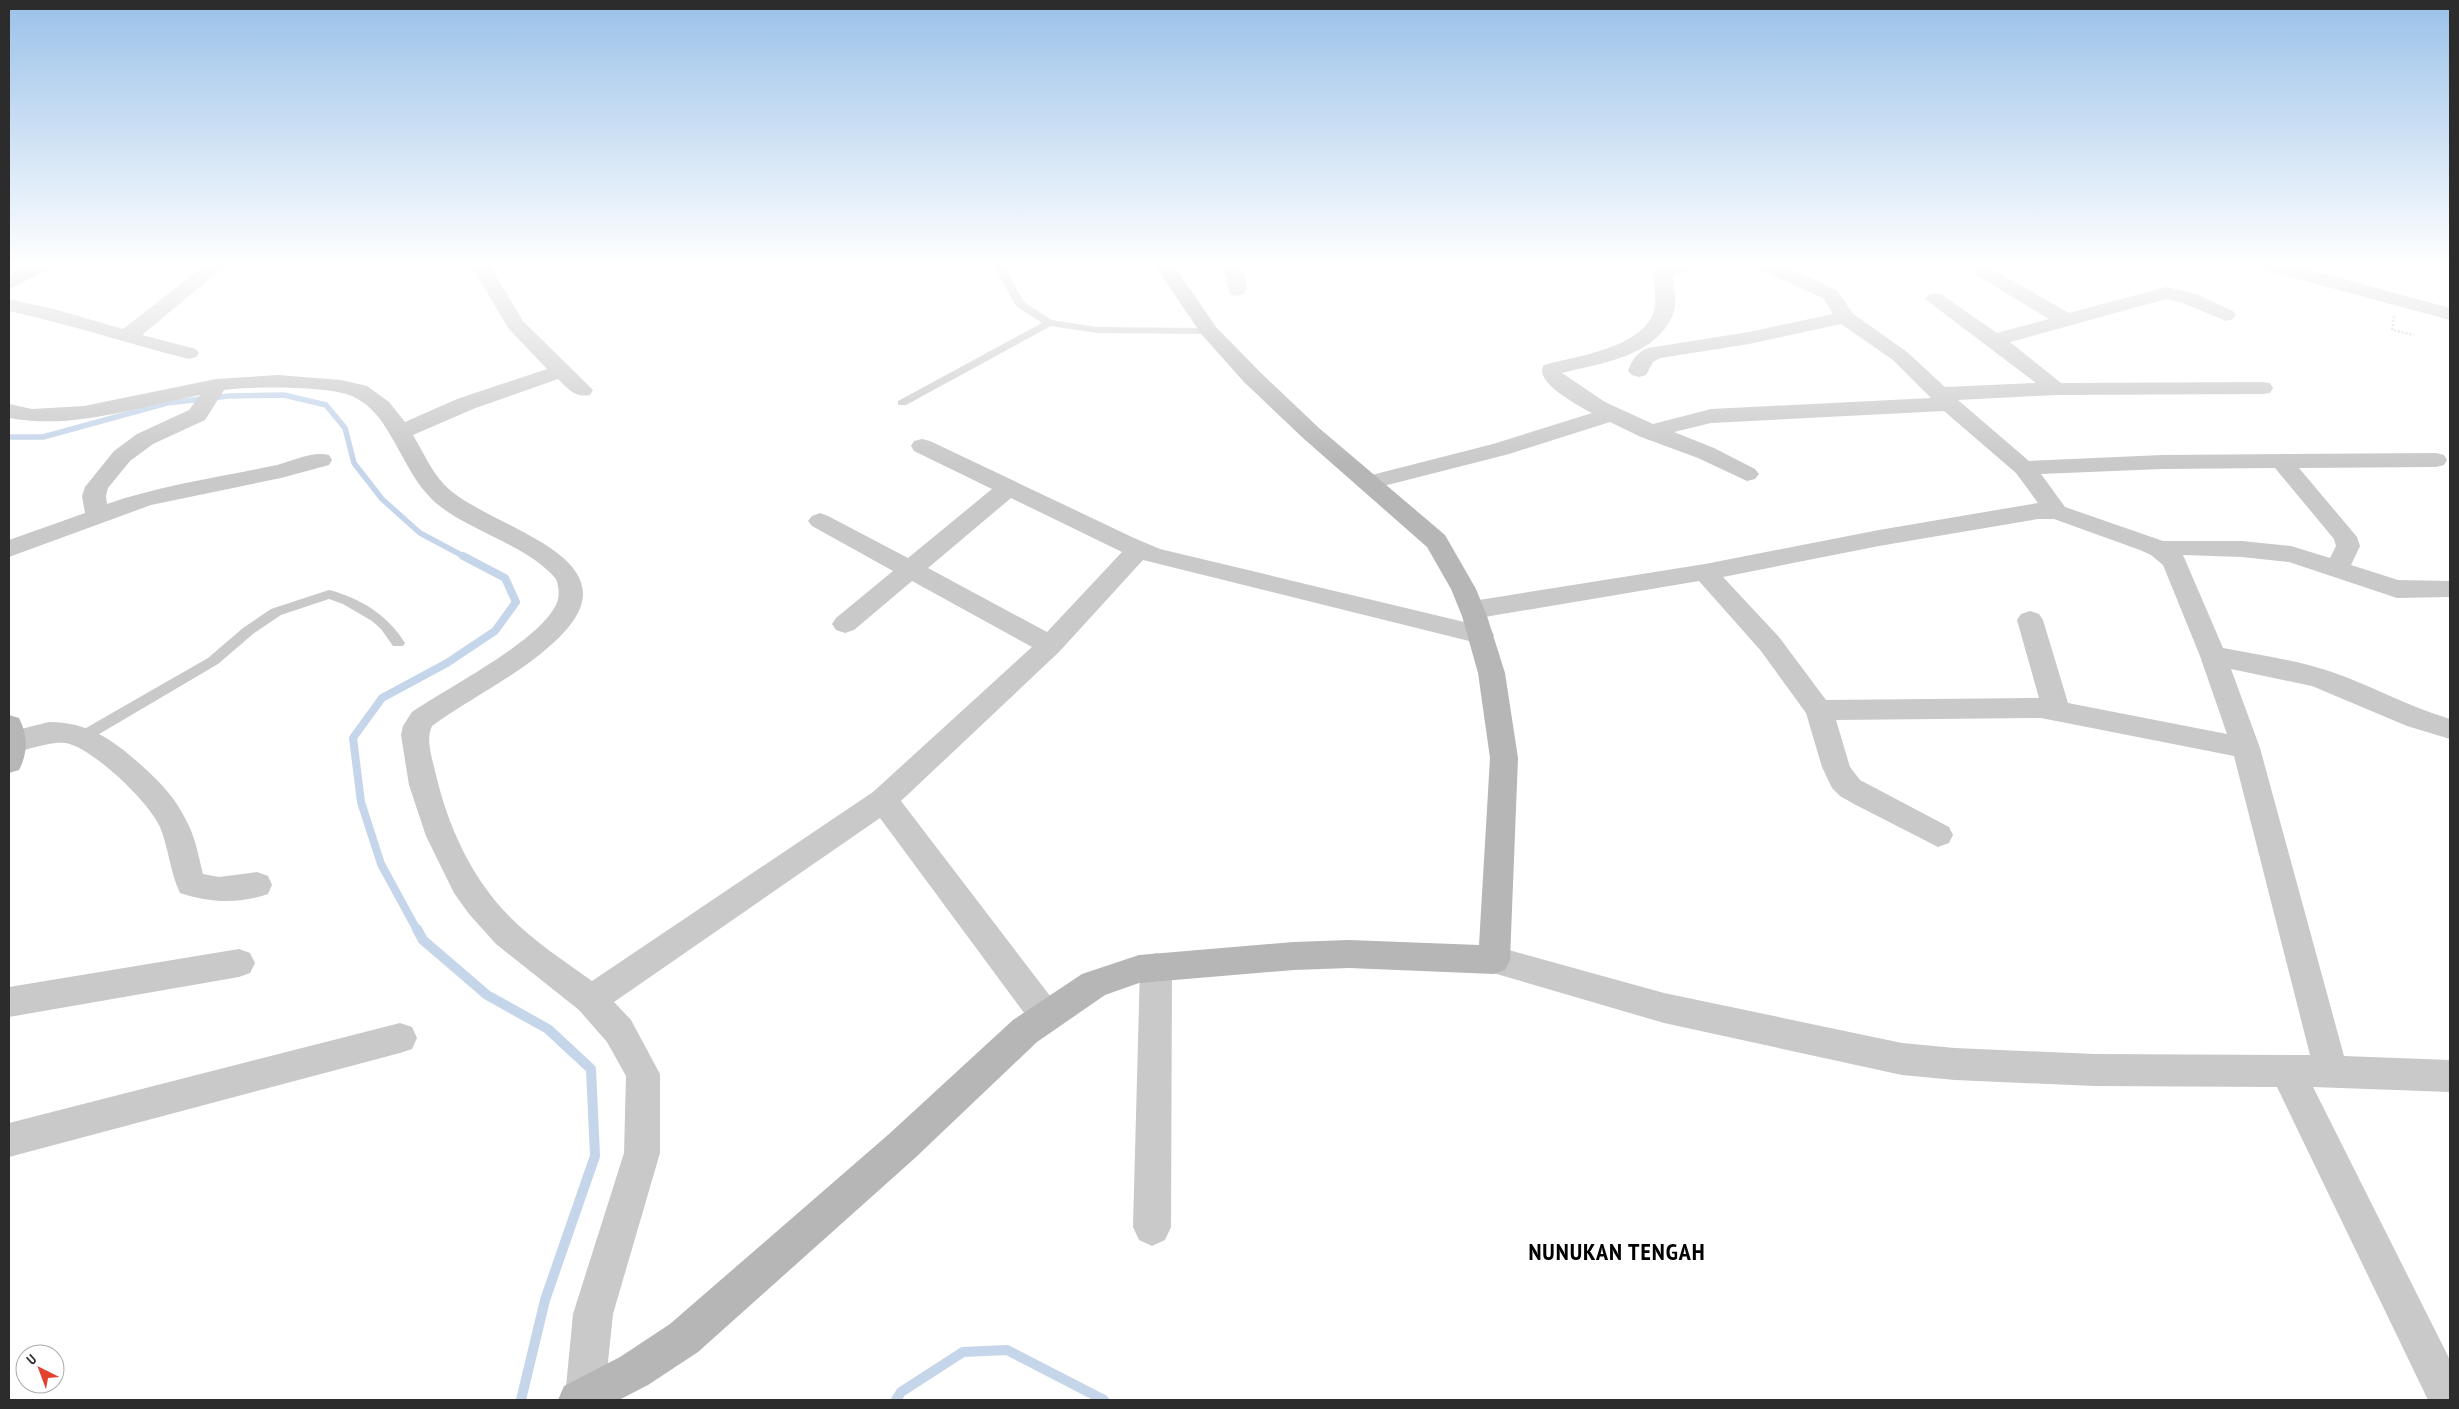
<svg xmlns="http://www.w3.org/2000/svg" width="2459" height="1409" viewBox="0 0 2459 1409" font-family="'PT Sans Narrow',sans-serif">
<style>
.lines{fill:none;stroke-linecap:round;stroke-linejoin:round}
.stream-far2{stroke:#c5d5ea;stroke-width:5.5}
.stream-far1{stroke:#c5d5ea;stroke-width:8}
.stream{stroke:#c5d5ea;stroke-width:10}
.path{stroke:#c9c9c9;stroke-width:2.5;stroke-dasharray:2 2;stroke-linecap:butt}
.lane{fill:#c9c9c9;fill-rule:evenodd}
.street{fill:#c9c9c9;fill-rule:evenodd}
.secondary{fill:#b6b6b6;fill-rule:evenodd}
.labels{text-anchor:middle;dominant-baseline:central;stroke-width:5;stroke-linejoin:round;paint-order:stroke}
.near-district-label{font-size:24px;font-weight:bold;letter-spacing:1px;fill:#000;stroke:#fff}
</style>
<rect width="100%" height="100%" fill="#fff"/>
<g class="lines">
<path class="stream-far2" d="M9 437H43L167 403 229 396 284 395 326 405 345 428 354 463 382 499 420 533 465 557"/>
<path class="stream-far1" d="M417 930 381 864 361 802 353 738 382 698 447 663 495 631 516 602 505 578 463 556"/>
<path class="stream" d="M417 929 423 940 487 995 548 1029 591 1069 595 1156 545 1300 521 1400
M896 1400 901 1392 963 1352 1007 1350 1104 1400"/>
<path class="path" d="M2394 316 2392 330 2414 335"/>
<path class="lane" d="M994 266H1004L1024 302 1052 320 1097 327 1209 328 1214 331 1209 334 1097 333 1051 326 906 405H898V401L1042 323 1016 306Z
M329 590C360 598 388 615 405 643L403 646H393L381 629 372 621 343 604 329 599 281 615 253 634 218 664 89 740H79L77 736 79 732 208 658 243 628 271 609Z"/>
<path class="street" d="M204 266H225L142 335 196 349 199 353 196 357 189 359C129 344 70 324 9 311V299L54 309 123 329Z
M471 266H490L523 321 593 390 590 395C575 398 568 389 558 379L473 409 413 435C425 455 433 476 451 491 501 532 647 561 551 645 515 677 471 698 432 726 425 740 433 761 436 775 448 826 471 877 508 915 533 941 563 960 592 981L873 792 1032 647 912 581 854 630 845 633 836 630 832 624 836 618 893 571 812 526 808 521 812 516 820 513 828 516 908 558 992 489 914 451 911 446 914 441 922 439 930 441 1134 538 1160 549 1481 626 1490 629 1494 635 1490 641 1481 644 1143 560 1059 652 901 801 1057 1005 1062 1015 1057 1025 1045 1030 1033 1025 880 818 614 1002 631 1020 660 1074V1153L613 1314 604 1400H566L565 1397 573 1314 624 1153 626 1076 607 1042 579 1010 496 944 469 914 454 893 426 836 409 785 401 735 403 726 412 712C448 687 538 642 556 605 560 597 559 587 556 579 528 546 475 533 441 507 415 487 406 460 389 433 381 418 368 403 352 396 329 386 250 386 224 390L205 420 153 444 130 461 108 488 106 496 107 504C162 485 220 477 277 465 293 461 312 451 329 455L332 460 329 465 281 478 151 505 9 557V540L85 513 82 496 85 487 114 451 137 434 189 410 200 395C136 407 74 430 9 418V404L32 409 84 406 216 379 278 375 341 380 367 386 389 402 405 422 457 399 547 369 509 329ZM1011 498 1122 552 1047 632 928 568Z
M1222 266H1241C1244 276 1250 285 1244 294L1237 296 1230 294Z
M1662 266H1690L1688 270 1673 275C1673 288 1678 302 1673 314 1656 357 1601 363 1562 373L1605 402 1653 424 1711 409 1931 398 1893 360 1841 324 1749 344 1660 358 1653 362 1646 375 1639 377 1632 375 1628 371C1632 360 1637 352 1648 348L1749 332 1833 314 1824 299 1761 270 1759 266H1784L1838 291 1852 313 1907 352 1945 387 2036 383 1925 299 1928 295 1935 293 1942 295 1997 333 2049 319 1976 275 1973 271 1976 267 1987 266 2069 313 2166 287 2196 294 2233 311 2236 315 2233 319 2226 321 2183 303 2166 299 2010 342 2061 383 2262 382 2270 383 2273 388 2270 393 2262 394 2056 395 1958 400 2029 461 2162 455 2436 453 2444 455 2447 460 2444 465 2436 467 2299 468 2357 537 2360 546 2351 565 2398 580 2450 581V597L2397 598 2289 562 2242 557 2183 555 2223 648C2260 655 2297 660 2332 672 2372 686 2409 707 2450 719V739L2407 726 2312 686 2231 669 2260 748 2344 1056 2450 1060V1092L2313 1087 2450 1360V1400H2428L2277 1087 2095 1086 1955 1080 1902 1075 1664 1023 1483 970 1478 960 1483 950 1494 946 1664 993 1902 1043 1955 1048 2095 1054 2310 1055 2234 756 2041 718 1836 720 1850 767 1860 780 1949 827 1953 835 1949 843 1938 847 1854 804 1840 796 1832 788 1822 767 1806 713 1761 651 1699 581 1473 619 1464 616 1460 610 1464 604 1473 601 1705 564 1879 530 2038 503 2016 473 1944 411 1711 423 1674 432 1714 448 1755 469 1759 474 1755 479 1747 481 1698 458 1641 437 1610 422 1509 454 1368 490 1360 488 1356 483 1360 478 1493 444 1592 413C1579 406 1532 381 1544 365 1576 356 1638 349 1653 314 1658 301 1653 286 1654 272ZM2275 468 2334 539 2336 546 2330 558 2291 546 2242 541H2163L2065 507 2041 474 2162 469ZM2038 519H2054L2140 550 2151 555 2163 565 2200 656 2227 734 2068 703 2043 620 2039 614 2030 611 2021 614 2017 620 2039 698 1826 700 1779 637 1723 577 1879 546Z
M2263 266H2295L2450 308V320L2265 270Z
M49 722C87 722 112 739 140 764 162 784 176 798 189 826 196 841 199 858 203 874L219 877 257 872 268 876 272 885 268 894C238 904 210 903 180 893 170 872 169 849 160 827 149 802 92 747 65 743 47 741 19 754 9 752V732Z
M239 949 250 953 255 963 250 973 239 977 9 1017V987Z
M1156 953 1167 957 1172 967 1171 1227 1165 1240 1152 1246 1139 1240 1133 1227 1140 967 1145 957Z
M400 1023 412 1027 417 1038 412 1049 400 1053 9 1157V1123Z"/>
<path class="secondary" d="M26 266H50L48 270 9 289V275Z
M1155 266H1174L1216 327 1260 372 1319 428 1445 535 1476 589 1487 616 1505 673 1518 758 1510 960 1505 970 1494 974 1349 968 1294 970 1139 983 1105 995 1037 1042 915 1158 698 1352 648 1385 619 1400H558L564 1386 620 1357 670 1324 889 1134 1013 1020 1082 974 1139 955 1294 942 1349 940 1479 945 1490 758 1478 673 1462 616 1451 589 1427 547 1303 438 1244 382 1202 335Z
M9 715 19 718C28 735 28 753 19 770L9 773Z"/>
</g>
<linearGradient id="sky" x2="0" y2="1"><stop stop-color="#9ac1e9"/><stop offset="0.57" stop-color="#fff"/><stop offset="1" stop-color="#fff" stop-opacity="0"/></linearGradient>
<rect width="2459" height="464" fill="url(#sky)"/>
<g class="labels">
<g class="near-district-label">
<text x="1617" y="1251">NUNUKAN TENGAH</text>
</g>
</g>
<rect width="2459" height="1409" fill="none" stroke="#2c2c2c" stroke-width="20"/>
<g transform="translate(40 1369) rotate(318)"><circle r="24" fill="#ffffff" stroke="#ababab"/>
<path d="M0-4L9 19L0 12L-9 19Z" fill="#e3422e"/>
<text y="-8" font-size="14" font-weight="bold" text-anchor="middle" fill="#2c2c2c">U</text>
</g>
</svg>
